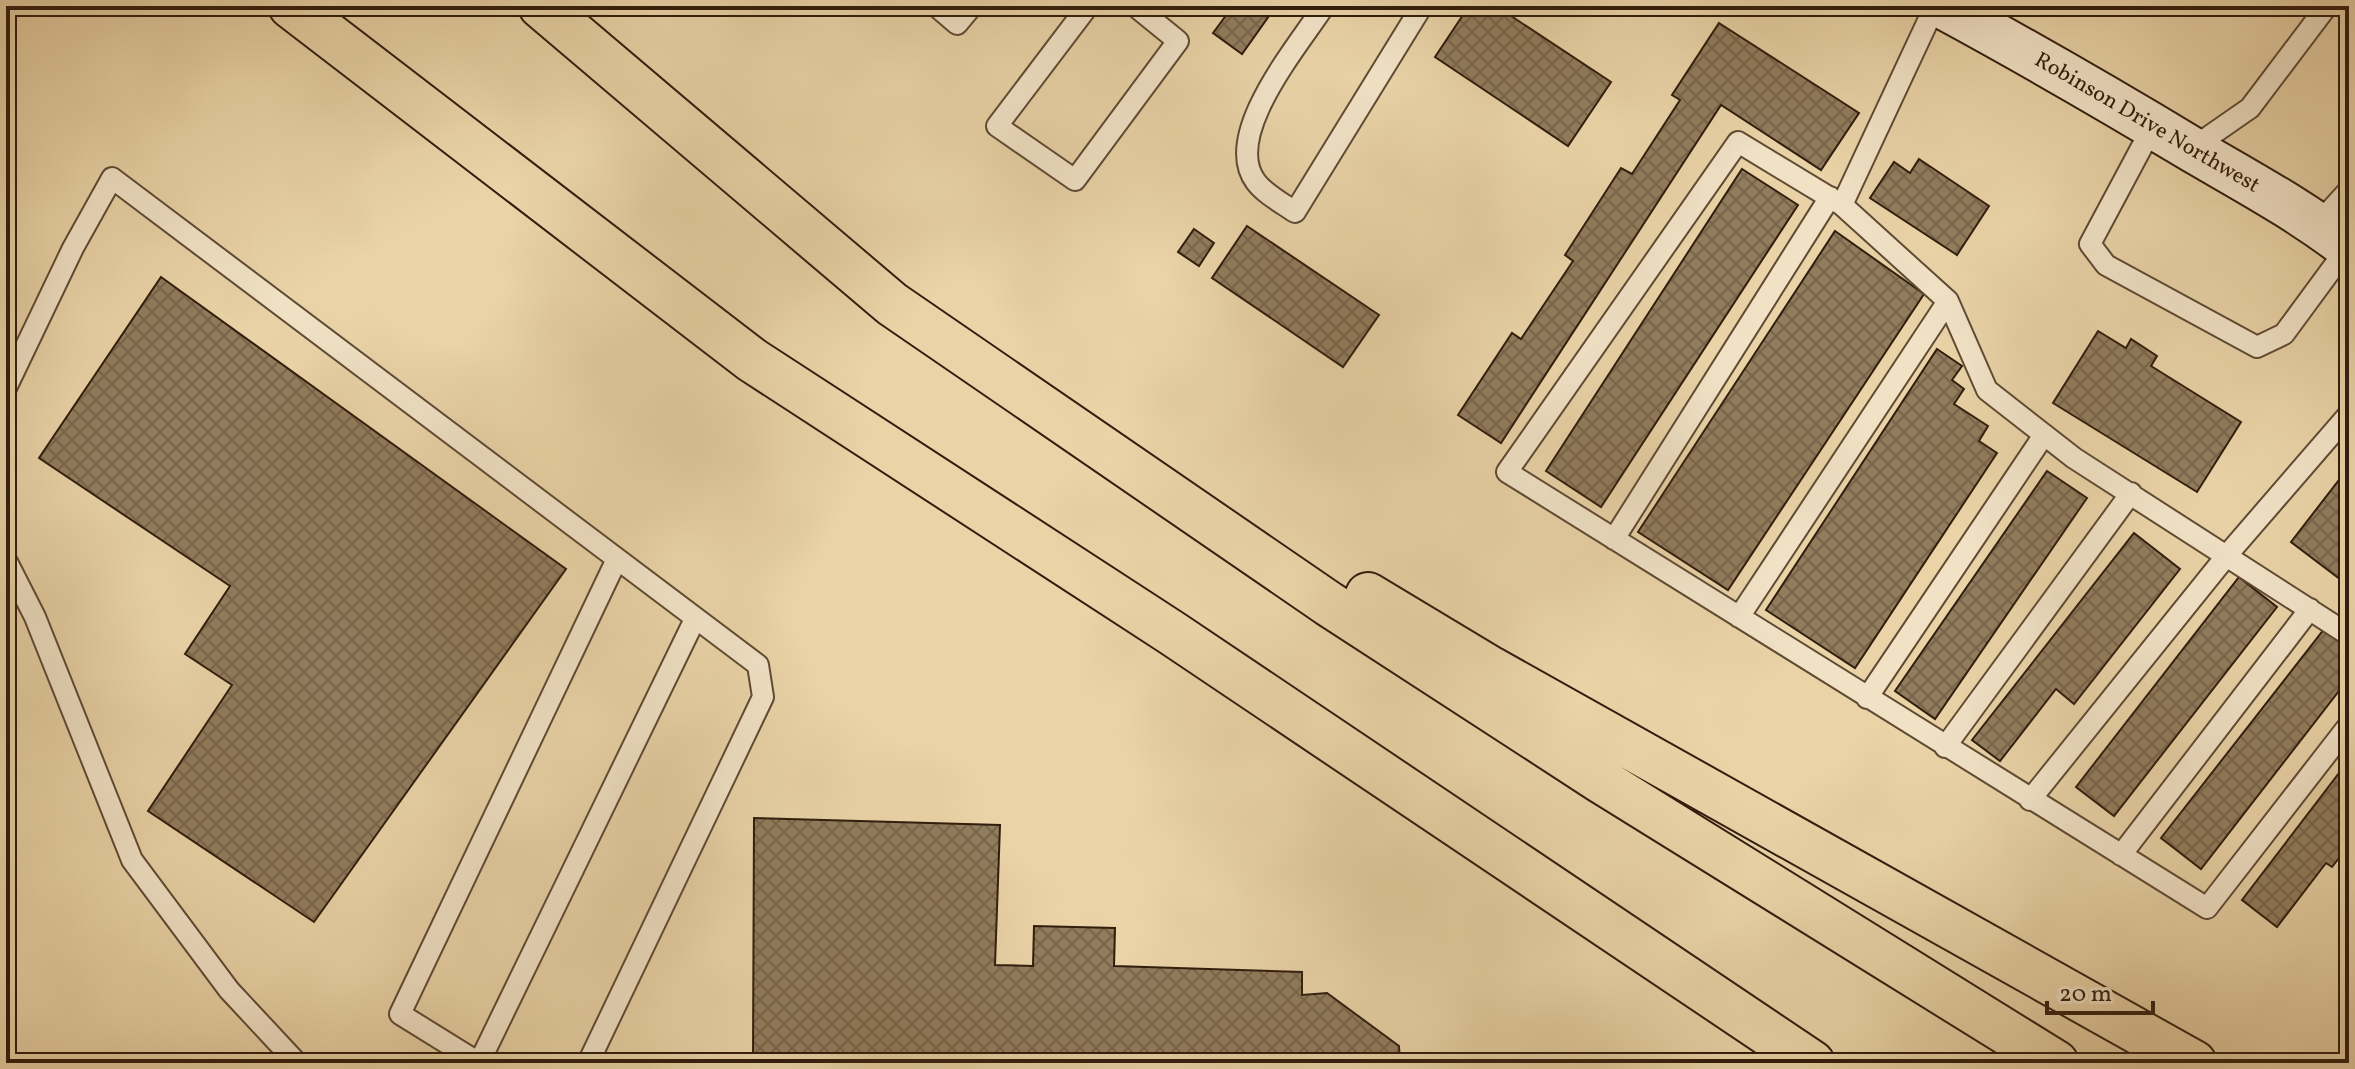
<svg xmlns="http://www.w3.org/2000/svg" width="2355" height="1069" viewBox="0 0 2355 1069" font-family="Vollkorn,serif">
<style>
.building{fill:url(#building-cross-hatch);stroke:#311d0d;stroke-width:2}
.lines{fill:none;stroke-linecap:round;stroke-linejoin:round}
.lane-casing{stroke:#5f4a34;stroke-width:24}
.secondary-casing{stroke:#311d0d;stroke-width:48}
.highway-casing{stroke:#311d0d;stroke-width:48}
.lane{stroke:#f1e2c6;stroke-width:20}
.secondary{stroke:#f1e2c6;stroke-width:44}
.highway{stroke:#e9d3a7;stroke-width:44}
.labels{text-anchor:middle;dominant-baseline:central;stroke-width:6;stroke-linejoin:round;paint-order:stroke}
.street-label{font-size:22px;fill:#311d0d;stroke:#f1e2c6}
</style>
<defs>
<pattern id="building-cross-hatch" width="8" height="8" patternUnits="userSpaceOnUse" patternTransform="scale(2)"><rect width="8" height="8" fill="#917c5d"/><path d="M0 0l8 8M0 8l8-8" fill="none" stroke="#77654b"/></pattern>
</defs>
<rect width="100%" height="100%" fill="#e9d3a7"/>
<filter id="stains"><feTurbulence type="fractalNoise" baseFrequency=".0025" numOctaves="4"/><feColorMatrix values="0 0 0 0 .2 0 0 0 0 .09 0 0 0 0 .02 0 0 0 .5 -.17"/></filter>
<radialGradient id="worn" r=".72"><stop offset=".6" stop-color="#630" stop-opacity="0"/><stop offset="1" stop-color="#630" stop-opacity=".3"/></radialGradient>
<path class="building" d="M1233 6H1276L1242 54 1213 33Z
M1469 6H1496L1611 82 1568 146 1435 57Z
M1719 23 1859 113 1821 170 1721 105 1501 443 1458 415 1512 333 1521 339 1573 261 1565 255 1621 168 1632 174 1680 100 1672 95Z
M1919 159 1989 206 1957 255 1870 198 1894 162 1910 173Z
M1742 169 1798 205 1601 507 1546 471Z
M1247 226 1379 315 1343 367 1212 278Z
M1194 229 1214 243 1199 266 1178 252Z
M1835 231 1924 294 1728 590 1638 532Z
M161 277 566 569 314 922 148 811 232 685 185 654 230 586 39 458Z
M2098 331 2126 348 2131 339 2157 356 2151 366 2241 422 2197 492 2053 403Z
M1937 349 1962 366 1952 380 1964 389 1954 404 1988 426 1979 441 1997 453 1855 668 1766 610Z
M2349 467V586L2291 542Z
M2047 471 2087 498 1935 719 1895 691Z
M2134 533 2180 569 2074 704 2056 689 2000 761 1972 740Z
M2239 577 2277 607 2114 816 2076 787Z
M2325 628 2349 646V678L2201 869 2161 838Z
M2349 760V845L2332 867 2326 863 2277 927 2242 900Z
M754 818 1000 825 995 965 1033 966 1034 926 1115 928 1114 966 1302 972V995L1327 993 1399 1046 1400 1063H753Z"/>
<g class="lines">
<g class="lane-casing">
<path id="lane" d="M936 6 957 24 972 6
M1088 6 997 126 1075 180 1178 41 1135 6
M1324 6C1298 46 1221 136 1256 182 1265 194 1282 203 1295 212L1422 6
M1935 6 1842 205 1948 301 1987 390 2074 458 2349 635
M2153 126 2090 244 2106 265 2257 347 2284 334 2348 247
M2191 149 2250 108 2327 6
M1842 205 1738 142 1507 472 2207 908 2349 725
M2318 224 2349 190
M6 388 73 248 112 178 758 665 763 697 588 1063
M1614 539 1830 197
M6 560 35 617 132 860 229 990 297 1063
M1739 617 1948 301
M1867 698 2044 435
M1945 747 2131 493
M2030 800 2228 554 2349 414
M2121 855 2310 609
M479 1063 400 1014 617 559
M485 1063H479L695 619"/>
</g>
<g class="secondary-casing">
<g id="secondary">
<path id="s1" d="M1942 6C2027 52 2110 100 2193 150 2246 181 2300 210 2349 248"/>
</g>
</g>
<g class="highway-casing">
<path id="highway" d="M291 6 752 360 1172 633 1812 1063
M541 6 892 304 1329 604 1600 780 2056 1063
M1368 595 1491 669 2194 1063"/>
</g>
<use href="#lane" class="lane"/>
<use href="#secondary" class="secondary"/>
<use href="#highway" class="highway"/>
</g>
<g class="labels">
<g class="street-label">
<text stroke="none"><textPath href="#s1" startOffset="236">Robinson Drive Northwest</textPath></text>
</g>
</g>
<rect width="2355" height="1069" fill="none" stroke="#e9d3a7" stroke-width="32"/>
<rect x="8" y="8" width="2339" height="1053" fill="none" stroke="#311d0d" stroke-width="4"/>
<rect x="16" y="16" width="2323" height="1037" fill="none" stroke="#311d0d" stroke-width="2"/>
<path d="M2047 1001v12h106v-12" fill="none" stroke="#311d0d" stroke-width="4"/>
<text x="2059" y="1001" font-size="24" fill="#311d0d" stroke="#f1e2c6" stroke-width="6" paint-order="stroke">20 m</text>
<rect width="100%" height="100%" filter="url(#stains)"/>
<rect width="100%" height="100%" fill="url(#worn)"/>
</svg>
